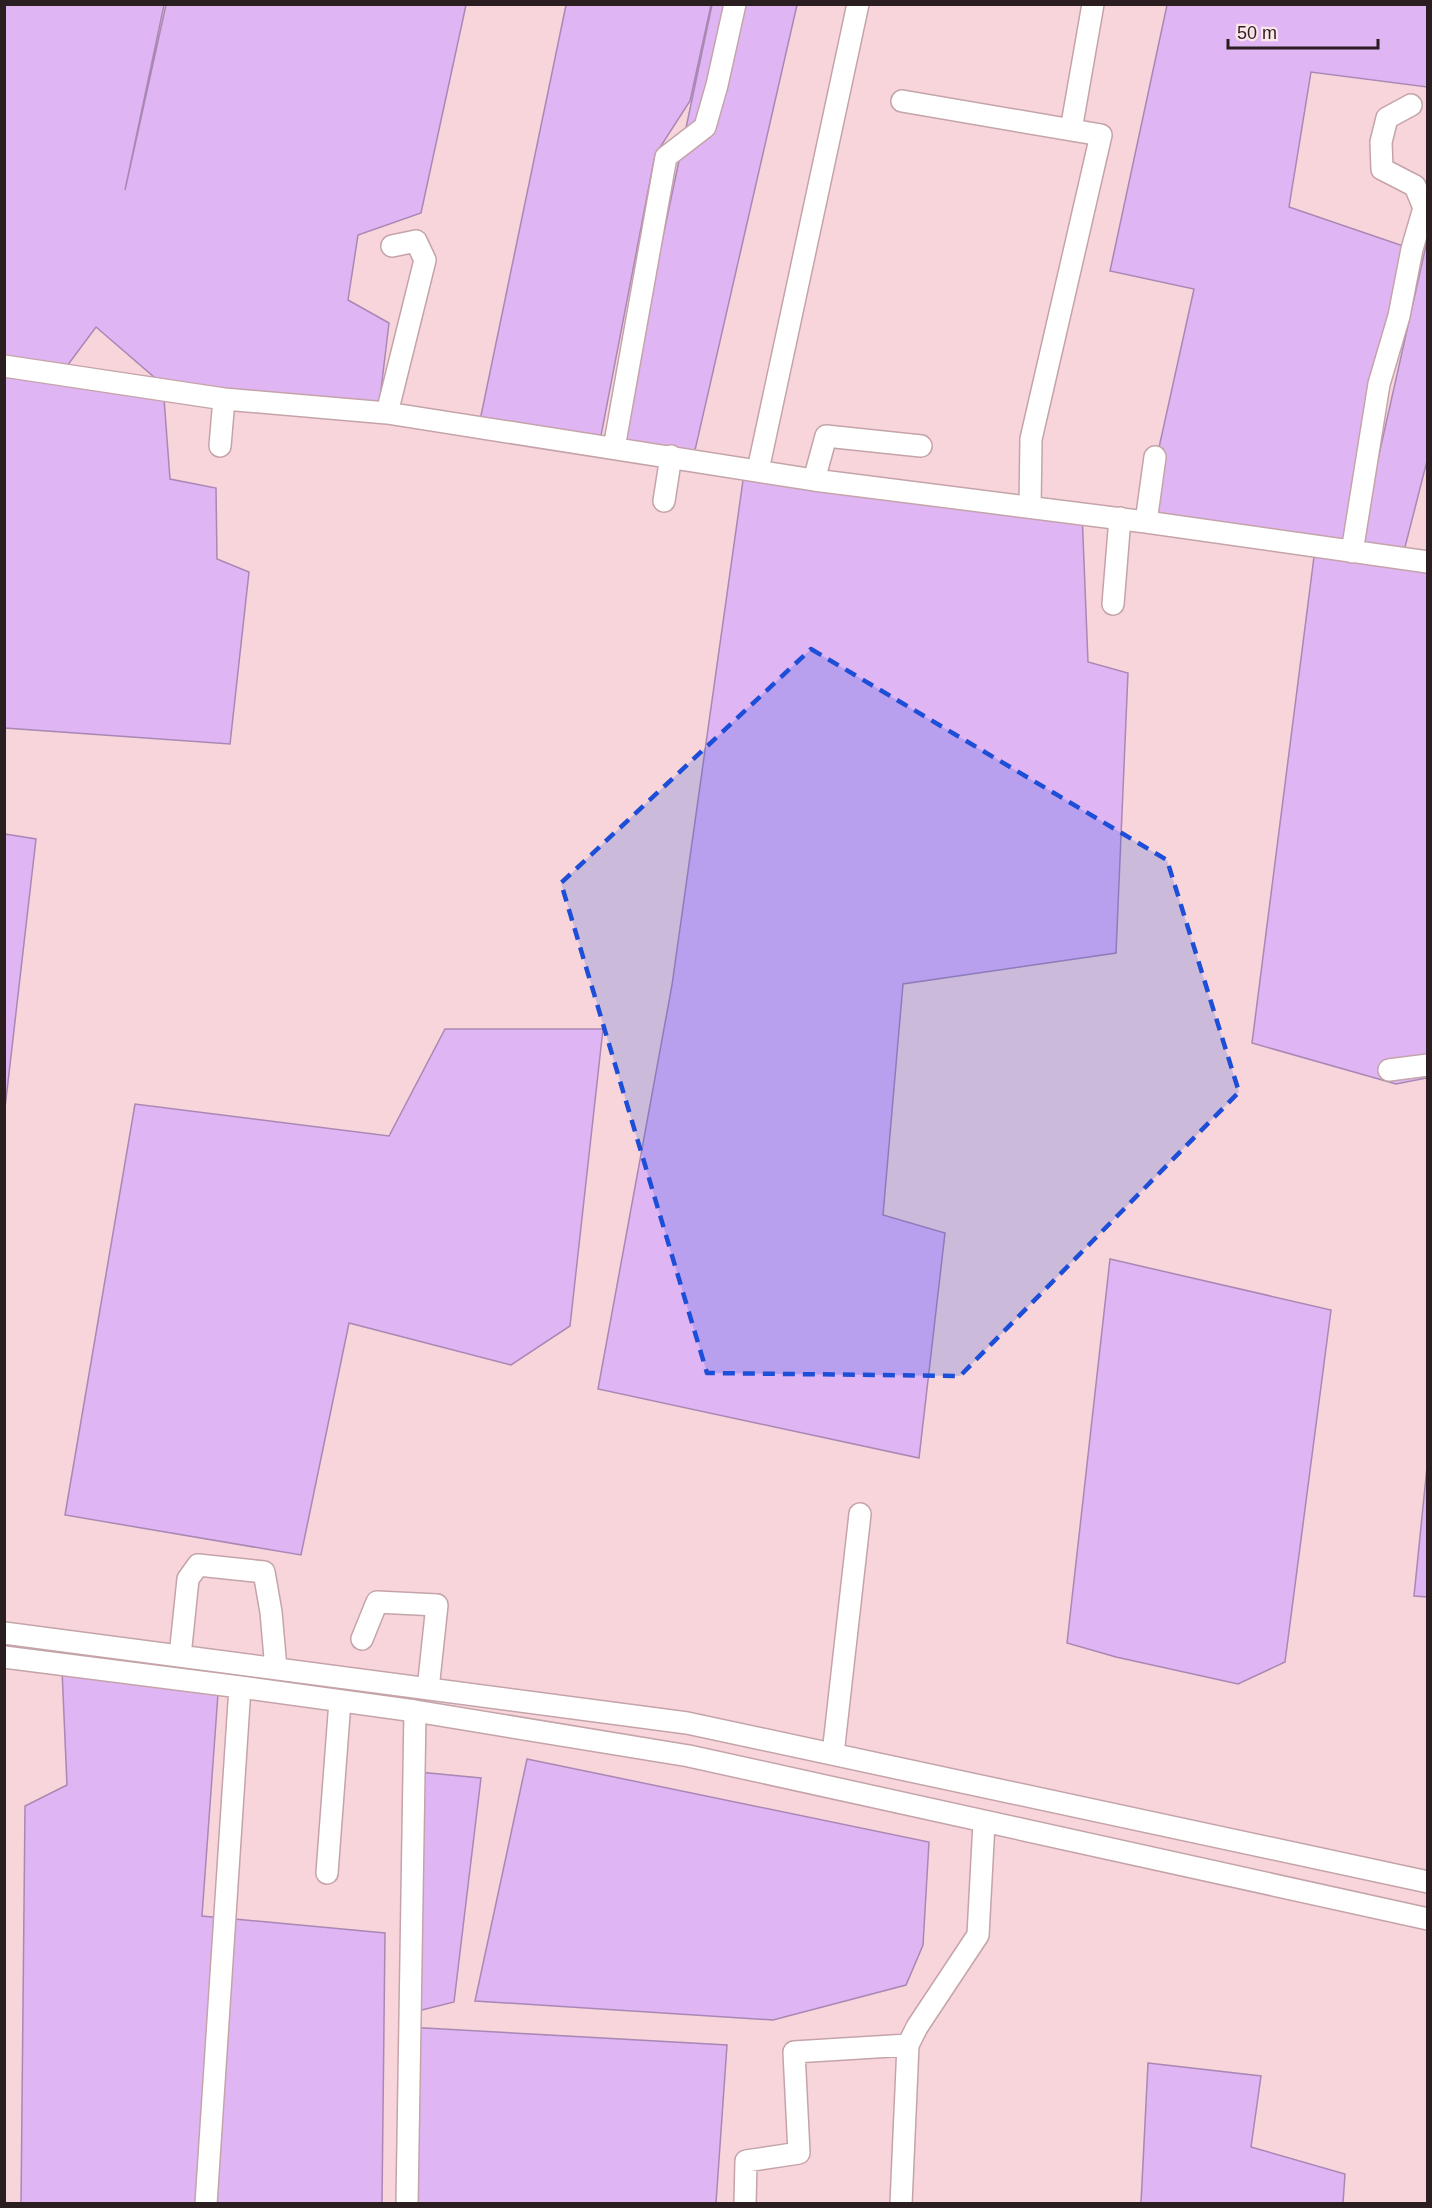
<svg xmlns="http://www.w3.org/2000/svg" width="1432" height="2208" viewBox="0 0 1432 2208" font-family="Helvetica,sans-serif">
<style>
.water{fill:#dfb5f4;stroke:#a988b4;stroke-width:1.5;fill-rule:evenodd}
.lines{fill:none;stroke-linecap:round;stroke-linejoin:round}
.minor-casing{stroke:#c4a4a9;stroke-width:24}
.minor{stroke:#fff;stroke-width:21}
.marked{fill:#1d4ed8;fill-opacity:0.2;stroke:#1d4ed8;stroke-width:4.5;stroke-dasharray:12 8;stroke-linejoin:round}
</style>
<rect width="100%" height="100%" fill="#f7d5db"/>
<path class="water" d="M5 5H164L125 190 166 5H466L421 213 358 235 348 300 389 323 378 415 163 385 170 479 216 488 217 559 249 572 230 744 5 728ZM96 327 162 384 64 370Z
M566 5H711L690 101 655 155 599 446 478 430Z
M712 5H797L693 459 618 449Z
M1167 5H1427V87L1311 72 1289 207 1412 249 1363 526 1427 241V461L1404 551 1427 565V1078L1396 1084 1252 1043 1316 541 1143 520 1194 289 1110 271Z
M745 466 1082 512 1088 662 1128 673 1116 953 903 984 883 1215 945 1233 919 1458 598 1389 672 985Z
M5 834 36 839 5 1108 4 834Z
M445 1029H603L570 1326 511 1365 349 1323 301 1555 65 1515 135 1104 389 1136Z
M1110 1259 1331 1310 1285 1662 1238 1684 1116 1657 1067 1643Z
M1427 1467V1597L1414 1596Z
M61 1647 220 1666 202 1916 385 1933 382 2203 21 2204 25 1806 67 1785Z
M527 1759 929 1842 923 1945 906 1985 773 2020 475 2001Z
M408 1771 481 1778 454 2002 410 2013Z
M407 2027 727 2045 716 2203 404 2204Z
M1148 2063 1261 2076 1251 2147 1345 2174 1343 2203H1141Z"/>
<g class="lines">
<g class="minor-casing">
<path id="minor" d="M902 101 1101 135 1031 439 1030 507
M1071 130 1093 4
M4 366 224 399 387 413 814 480 1146 522 1428 562
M387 413 425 260 416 241 392 246
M220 446 224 399
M614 448 666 157 705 127 717 85 735 4
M758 470 858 4
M814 480 826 436 921 446
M664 501 671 456
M1146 522 1155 457
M1352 552 1379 384 1399 316 1412 249 1424 208 1415 186 1382 169 1381 142 1387 118 1411 105
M1113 604 1120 518
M1389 1070 1428 1065
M4 1633 687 1723 1428 1882
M362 1639 377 1602 437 1605 428 1689
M180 1656 188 1579 198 1565 264 1572 271 1612 276 1669
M4 1657 240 1687 415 1711 689 1756 1428 1919
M833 1754 860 1514
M327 1873 340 1701
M206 2204 240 1687
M407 2204 415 1711
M745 2204 746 2161 799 2153 794 2052 908 2045
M901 2204 908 2045 917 2027 978 1935 984 1823"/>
</g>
<use href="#minor" class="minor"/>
</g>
<path class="marked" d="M811 649 1167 860 1239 1092 960 1376 707 1373 561 883Z"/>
<rect width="1432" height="2208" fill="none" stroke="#2a1e20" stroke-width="12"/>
<path d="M1228 39v9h150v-9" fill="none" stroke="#2a1e20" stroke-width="3"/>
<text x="1237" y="39" font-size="18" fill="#2a1e20" stroke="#fbe6ea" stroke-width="4.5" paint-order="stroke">50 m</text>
</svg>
